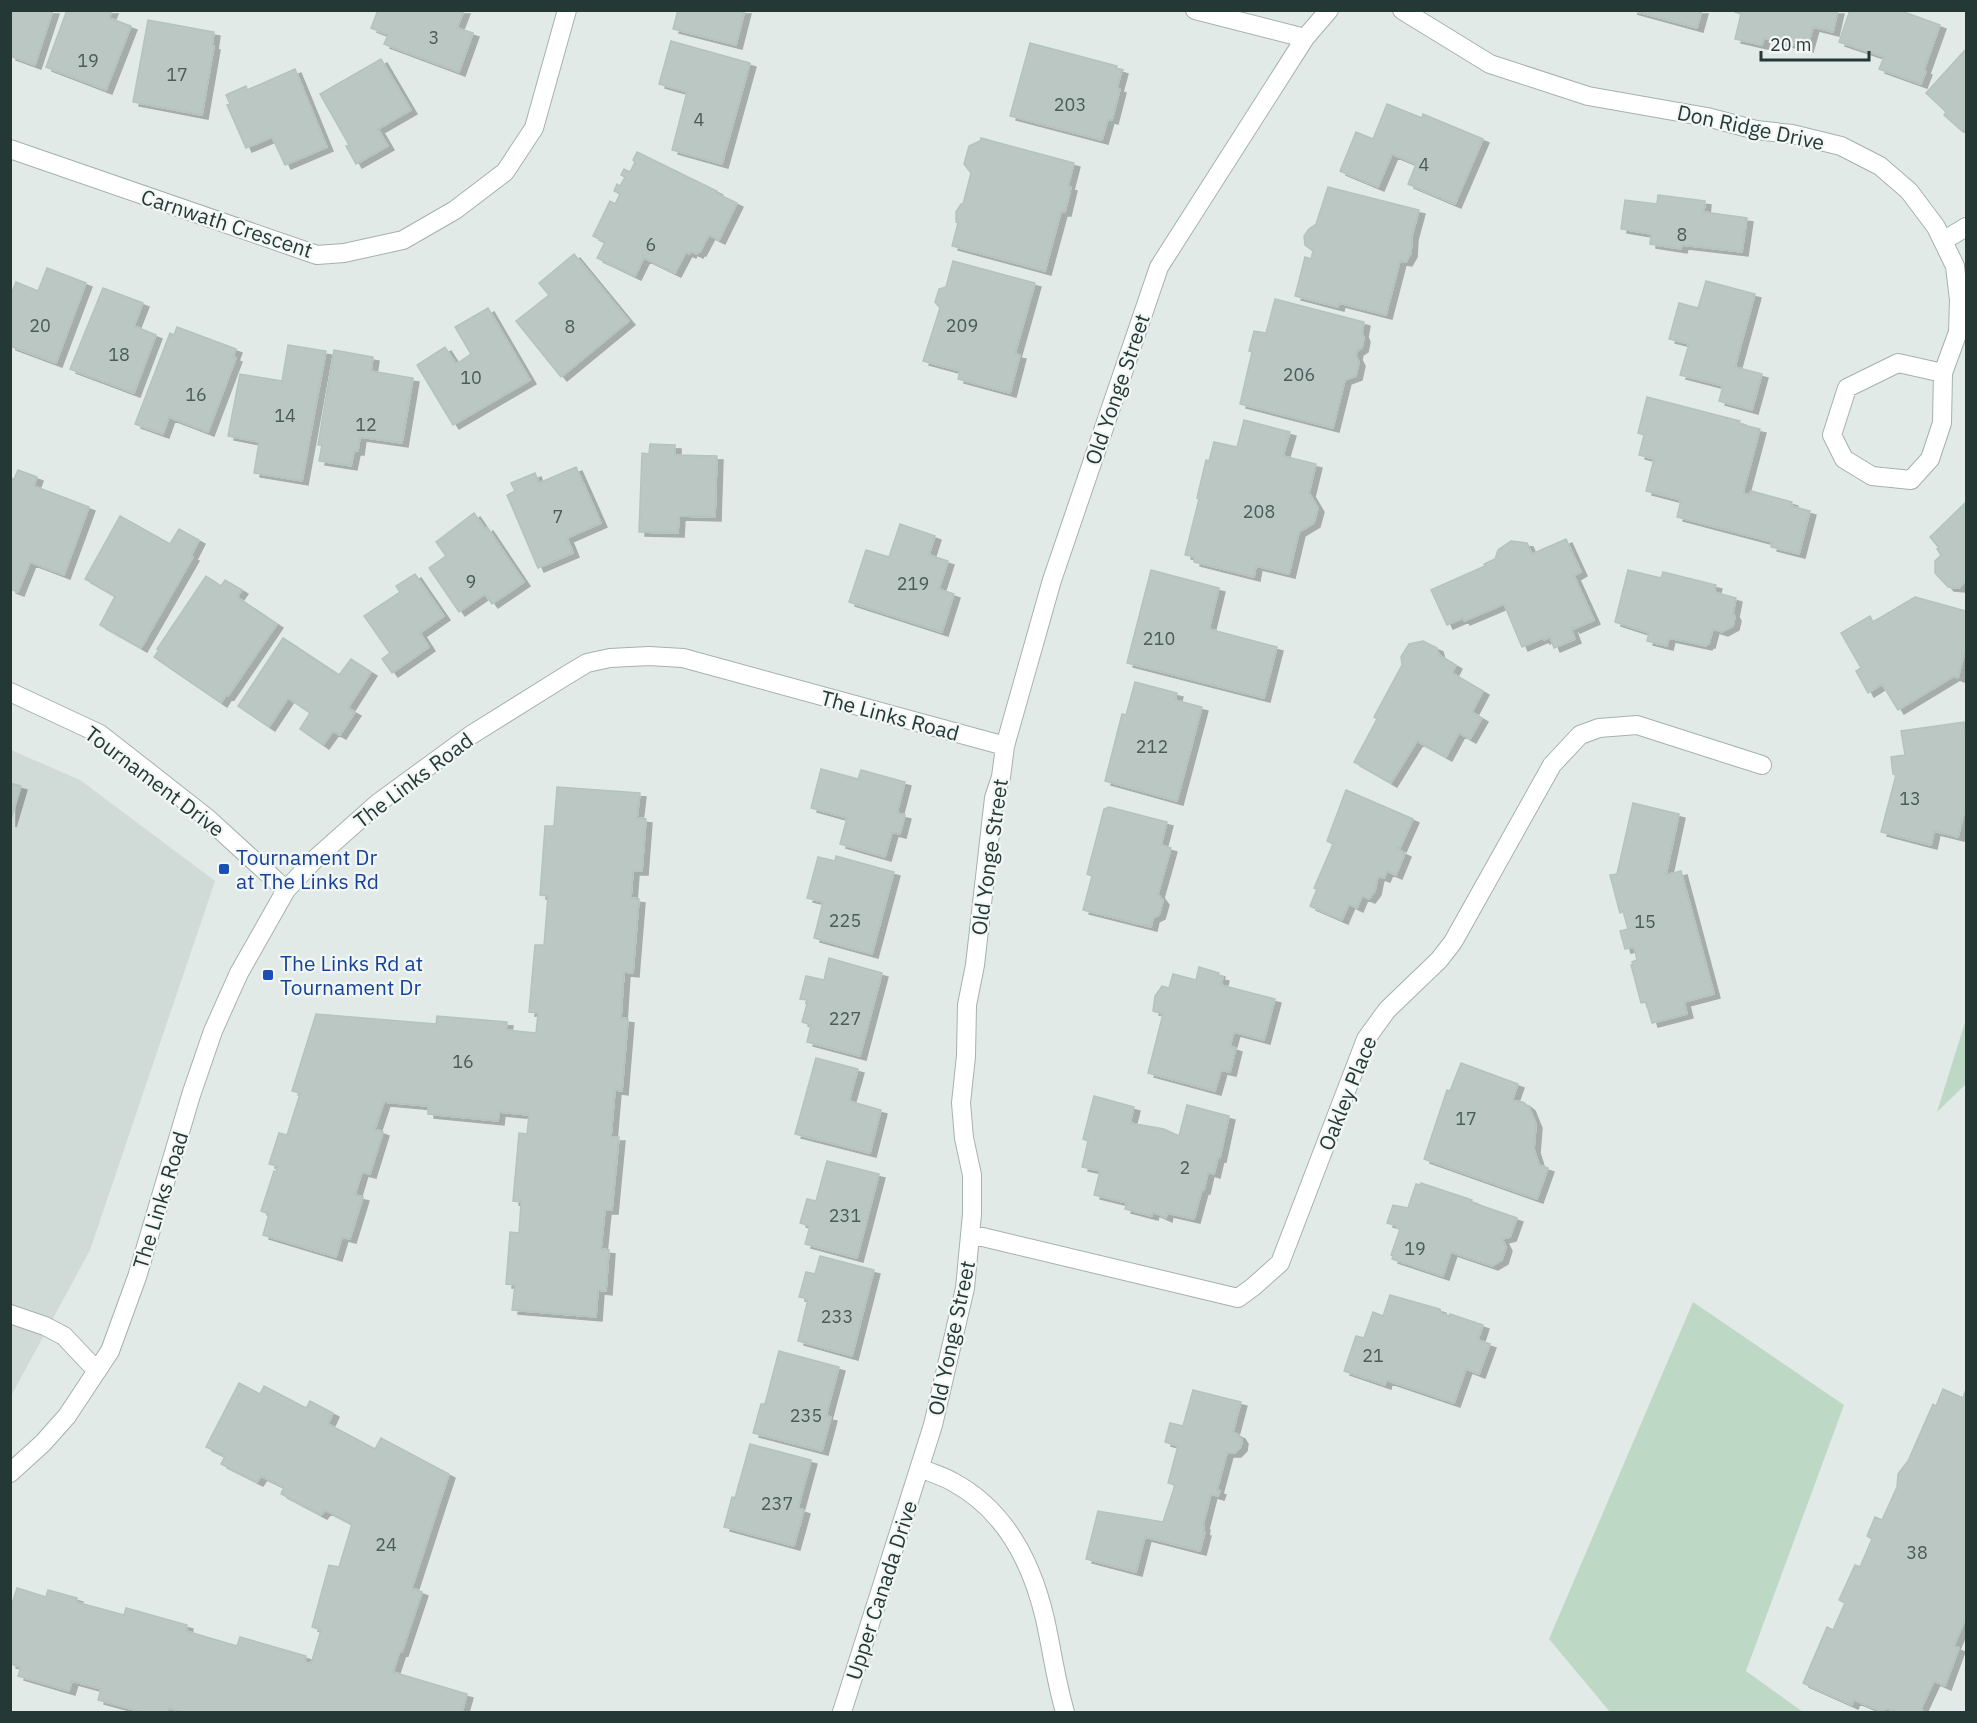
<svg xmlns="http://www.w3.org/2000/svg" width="1977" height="1723" viewBox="0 0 1977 1723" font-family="'IBM Plex Sans',sans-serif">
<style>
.built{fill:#d0dad6}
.green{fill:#bdd9c6}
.building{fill:#bac7c3;stroke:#b5c3be;stroke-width:1.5;filter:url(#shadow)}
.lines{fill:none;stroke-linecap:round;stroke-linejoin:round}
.minor-casing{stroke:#a5b1ae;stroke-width:20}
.minor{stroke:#fff;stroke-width:18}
.transit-dot{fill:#1a4fb4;stroke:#f2f7f5;stroke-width:2}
.labels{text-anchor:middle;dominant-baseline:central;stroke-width:4.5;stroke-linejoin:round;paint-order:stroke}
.number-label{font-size:18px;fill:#4a5c58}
.street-label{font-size:21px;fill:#243935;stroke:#f2f7f5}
.transit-label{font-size:21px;fill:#164399;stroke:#f2f7f5;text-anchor:start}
</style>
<defs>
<filter id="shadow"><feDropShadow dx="6" dy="4" stdDeviation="0" flood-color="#0004"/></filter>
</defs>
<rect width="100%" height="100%" fill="#e2eae7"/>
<path class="built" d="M11 750 80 780 215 881 90 1250 11 1396Z"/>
<path class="green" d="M1966 1019V1084L1937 1112Z
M1693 1302 1844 1405 1746 1671 1803 1712H1610L1549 1639Z"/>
<path class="building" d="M10 10H53L35 65 10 56Z
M67 10H112L109 18 131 26 106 90 46 67Z
M378 10H464L457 28 473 33 459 72 384 44 388 35 371 28Z
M678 10H745L736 45 673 29Z
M1631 10H1702L1697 28Z
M1736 10H1838L1833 32 1813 27 1807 48 1764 38 1762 45 1735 39 1741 14 1735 12Z
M1850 10H1904V12L1940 25 1924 70 1926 71 1921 84 1879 69 1884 57 1839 42Z
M148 20 214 32 212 46H214L202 115 133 102Z
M671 41 750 63 722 164 672 150 687 92 659 84Z
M1030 43 1117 66 1116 68 1122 70 1117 88 1120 89 1112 120 1108 119 1102 140 1010 116Z
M1966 49V128L1963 132 1944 115 1946 112 1926 93Z
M381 59 411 110 378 129 388 146 356 164 346 146 349 145 320 94Z
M295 69 327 147 285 165 272 137 246 148 227 105 230 104 226 95 246 86 247 90Z
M1387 104 1422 118 1423 114 1483 139 1455 204 1408 184 1416 164 1392 154 1378 187 1340 171 1356 132 1373 139Z
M981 138 1074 163 1068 186 1071 187 1065 212H1061L1045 271 952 246 958 223 956 222V212L961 204H963L971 173 964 164 969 146 980 141Z
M637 152 717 191 716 193 737 203 719 240 709 235 700 252H698L697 254 691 251 690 254 686 252 675 273 644 258 635 276 597 258 605 242 593 236 610 201 615 204 620 194 614 191 617 184 620 186 625 177 621 175 624 169 630 172 635 162 633 160Z
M1328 187 1419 210 1412 236 1411 253 1406 262 1400 261 1386 315 1339 303 1338 307 1295 296 1305 257 1311 259 1313 251 1305 245 1304 236 1309 229 1316 224Z
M1658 195 1705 201 1704 212 1747 218 1742 252 1682 245 1681 249 1650 244 1651 234 1621 229 1625 200 1657 204Z
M574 254 629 321 561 377 516 321 549 295 539 283Z
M953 261 1035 283 1015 354 1020 355 1010 393 958 379 960 371 923 361 940 308 935 302 939 289 946 287Z
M47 268 86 283 56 363 10 346V297L16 282 38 291Z
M1706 281 1755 294 1735 367 1762 374 1752 410 1719 401 1723 386 1680 375 1689 344 1669 339 1679 303 1698 308Z
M103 288 143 303 134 326 156 335 134 393 70 369Z
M1275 299 1364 322 1362 333 1364 338 1362 348 1357 351 1356 356 1359 362 1356 376 1345 380 1333 428 1240 404 1252 352 1249 351 1254 331 1266 333Z
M488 308 530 380 453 425 417 365 445 347 456 364 471 354 455 327Z
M177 327 236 349 233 357 236 358 208 432 169 417 163 434 135 424 170 333 174 335Z
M288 345 326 351 302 481 254 473 259 442 228 436 240 374 282 381Z
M334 350 373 357 371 371 413 378 402 443 360 437 358 451H354L351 466 319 461 322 445H318Z
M1647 397 1740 421 1739 424 1760 429 1743 493 1749 495 1751 491 1792 502 1791 506 1810 511 1799 554 1771 547 1772 542 1677 517 1681 500 1646 491 1654 459 1639 455 1644 435 1638 433Z
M1244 420 1290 432 1283 456 1316 464 1309 493 1318 508 1314 523 1299 532 1289 574 1256 566 1254 577 1194 562 1195 557 1185 555 1199 499 1197 498 1206 460 1209 461 1214 442 1237 447Z
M650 444 675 445V455L717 456 715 517 679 516 678 533 639 532 642 453 649 454Z
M576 467 601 523 567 538 573 553 538 568 507 495 515 491 511 483 535 473 539 483Z
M18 470 37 477 34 486 89 507 64 575 30 562 18 592 10 589V478L14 479Z
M1966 502V581L1959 588 1948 587 1935 573V561L1941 555 1937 549 1939 548 1930 537Z
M474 513 485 529 487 527 524 582 492 604 485 594 459 612 429 568 446 556 436 542Z
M120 516 170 544 179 529 199 540 191 556 193 557 141 648 100 625 115 596 85 579Z
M900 524 935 536 929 555 948 561 939 589 954 594 942 632 849 602 866 550 889 557Z
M1566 539 1581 572 1574 576 1594 620 1574 629 1573 627 1571 628 1575 639 1554 648 1550 637 1544 640 1543 638 1522 647 1504 604 1464 621 1463 618 1447 625 1431 590 1485 566 1484 564 1495 559 1498 550 1511 541 1527 543 1532 554Z
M1151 570 1219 588 1209 629 1277 647 1264 698 1127 663Z
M1628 570 1661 578 1663 572 1716 585 1714 592 1736 598 1733 613 1735 617 1733 626 1722 632 1713 629 1709 644H1707L1706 646 1669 638 1667 646 1647 641 1649 633 1615 622Z
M415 574 444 616 420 633 429 647 392 673 382 659 390 653 364 616 400 592 396 586Z
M206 576 221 586 225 580 242 590 237 597 277 624 228 696 226 695 221 703 154 657 159 650 157 649Z
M1915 597 1966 611V647L1958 678 1954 676 1898 710 1882 684 1868 693 1856 671 1861 668 1841 633 1870 616 1873 622Z
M283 638 339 675 351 659 371 672 348 708 355 712 340 735 333 731 323 745 300 729 310 713 288 698 269 727 238 706Z
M1423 641 1437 648 1439 655 1456 665 1452 673 1483 691 1472 712 1482 718 1470 739 1459 733 1446 757 1417 741 1391 783 1354 762 1377 719 1374 717 1402 665 1401 657 1409 644Z
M1135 682 1177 693 1175 700 1202 707 1177 801 1105 781 1122 714 1126 715Z
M1964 722 1966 739V806L1958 837 1934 831 1931 845 1881 832 1896 775 1893 774 1891 757 1905 755 1901 731Z
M821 769 858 779 861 770 905 782 897 813 905 815 900 834 892 832 885 857 840 844 847 818 811 808Z
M10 783 21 786 10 823Z
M557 787 640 793 637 818 646 819 642 871H633L631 898 639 899 633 973 624 972 621 1018 628 1019 622 1091 615 1090 611 1137H619L612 1210H605L601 1249 609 1250 606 1291 598 1290 596 1317 512 1310 515 1285 506 1284 510 1232 519 1233 521 1202 513 1201 519 1133 527 1134 529 1115 499 1112 498 1121 428 1114V1106L384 1102 375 1129 383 1132 370 1174 362 1172 355 1195 363 1197 350 1239 342 1237 336 1257 263 1235 269 1214 261 1211 274 1171 276 1172 278 1166 269 1164 279 1133 287 1135 299 1097 300 1093 292 1091 316 1014 436 1024 437 1016 507 1022 506 1030 536 1033 538 1013 529 1012 535 945H544L548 896 540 895 545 826H554Z
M1346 790 1413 819 1400 848 1397 847V849L1405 853 1396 875 1387 871 1384 878 1378 876 1375 891 1369 899 1362 896 1357 908 1349 904 1342 920 1310 906 1317 889 1314 888 1333 844 1327 841Z
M1633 803 1679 814 1666 875 1681 871 1714 994 1684 1002 1687 1014 1652 1023 1646 1002 1641 1003 1631 965H1633L1632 962 1637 960 1634 947 1625 949 1620 931 1628 929 1623 911 1620 913 1610 875 1617 874Z
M1109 807 1167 822 1161 845 1171 848 1158 894 1163 901 1159 915 1153 918 1151 927 1083 910 1092 876 1087 874 1104 809Z
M836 856 894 872 872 954 814 938 823 902 807 898 818 857 835 861Z
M829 958 882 973 860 1056 807 1042 811 1025 802 1022 808 1000 800 999 806 976 824 980Z
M1199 967 1219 973 1218 976 1223 977 1221 985 1275 999 1264 1040 1234 1032 1230 1046 1236 1048 1230 1072 1221 1070 1215 1091 1148 1073 1163 1014 1153 1011 1155 996 1162 986 1169 988 1173 974 1196 980Z
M816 1058 858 1069 849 1101 881 1110 870 1153 795 1134Z
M1461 1063 1518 1084 1512 1101 1523 1102 1529 1107 1536 1124 1534 1149 1539 1165 1548 1168 1537 1199 1424 1159 1447 1090 1450 1091Z
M1094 1096 1134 1107 1130 1123 1164 1129 1179 1136 1187 1105 1229 1116 1220 1158 1218 1157 1214 1174 1208 1172 1204 1190H1202L1194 1219 1167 1213 1166 1218 1153 1212 1152 1216 1125 1209 1127 1203 1094 1195 1100 1171 1082 1167 1088 1141 1083 1139Z
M827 1161 879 1174 857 1258 805 1244 810 1226 800 1223 807 1199 816 1201Z
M1421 1183 1472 1200 1471 1202 1517 1218 1510 1237 1502 1239 1506 1247 1502 1260 1492 1266 1451 1252 1443 1276 1392 1259 1393 1256 1391 1255 1400 1229 1397 1228V1226L1387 1223 1393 1205 1408 1208 1416 1184 1420 1185Z
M820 1256 874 1270 852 1356 798 1341 808 1299 799 1297 806 1272 815 1274Z
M1390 1295 1440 1309 1441 1313 1449 1316 1450 1314 1483 1325 1478 1340 1490 1344 1479 1374 1466 1369 1454 1403 1386 1380 1385 1385 1344 1371 1356 1336 1364 1338 1373 1312 1383 1316Z
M779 1351 839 1367 826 1416 831 1417 822 1451 753 1433 761 1404H765Z
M239 1383 260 1394 264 1386 306 1408 310 1401 333 1413 328 1424 375 1449 381 1438 449 1474 412 1588 422 1592 402 1652 400 1651 393 1672 467 1694 462 1712H184L169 1708 167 1712H142L98 1700 101 1689 72 1681 69 1691 18 1676 21 1667 10 1664V1610L17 1588 46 1597 48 1590 77 1598 76 1602 124 1615 126 1608 187 1625 186 1631 237 1646 240 1637 306 1656 305 1662 311 1664 321 1630 312 1627 329 1565 339 1567 352 1524 325 1510 321 1515 281 1494 284 1487 261 1476 257 1482 221 1464 225 1456 206 1447Z
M1943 1389 1963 1398 1966 1389V1617L1954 1646 1959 1648 1945 1686 1934 1681 1921 1709 1924 1712H1896L1886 1708 1883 1712 1854 1700 1852 1705 1803 1683 1827 1627 1833 1630 1845 1603 1839 1600 1855 1565 1860 1567 1872 1539 1867 1536 1875 1517 1882 1520 1897 1487 1898 1474 1908 1461 1933 1404 1936 1406Z
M1193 1390 1241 1402 1233 1432 1239 1435 1242 1440 1241 1447 1235 1453H1227L1217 1490 1220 1491 1218 1496 1211 1494 1203 1525 1204 1526 1203 1532H1205L1200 1551 1145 1537 1136 1572 1086 1559 1098 1511 1163 1522 1175 1485 1168 1483 1178 1446 1165 1442 1170 1423 1183 1426Z
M750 1444 811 1460 798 1508 804 1510 794 1546 724 1527 732 1497 735 1498Z"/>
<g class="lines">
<g class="minor-casing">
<path id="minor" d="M1195 10 1305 38
M1402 10 1490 64 1588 96 1707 117 1756 130 1792 134 1841 146 1880 166 1909 191 1936 227 1955 266 1959 300 1958 332 1943 373 1942 423 1930 459 1911 480 1872 476 1844 459 1832 435 1847 388 1898 363 1943 373
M10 149 317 255 344 253 403 240 455 210 505 172 534 128 567 10
M1943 241 1966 227
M10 692 100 734 206 817 286 890
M970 1234 1238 1298 1253 1287 1280 1263 1366 1039 1387 1010 1439 960 1453 942 1552 765 1580 735 1599 728 1637 725 1762 765
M10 1314 45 1326 64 1336 97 1371
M920 1468C931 1473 943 1476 953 1482 1005 1510 1032 1563 1045 1619 1052 1650 1056 1682 1065 1712
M10 1473 43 1443 67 1416 110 1351 137 1277 191 1095 213 1031 239 973 286 890 314 860 378 803 471 735 567 675 587 663 610 658 649 656 683 658 1005 746
M842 1712 933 1425 965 1288 972 1214V1175L964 1138 961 1103 966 1056 967 1005 975 965 994 798 1001 777 1005 746 1052 580 1159 267 1305 38 1329 10"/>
</g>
<use href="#minor" class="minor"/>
</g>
<g class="transit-dot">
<rect x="218" y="863" width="12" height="12" rx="3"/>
<rect x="262" y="969" width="12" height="12" rx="3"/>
</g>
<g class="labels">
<g class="number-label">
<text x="434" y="37">3</text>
<text x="88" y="60">19</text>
<text x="177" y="74">17</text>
<text x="1070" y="104">203</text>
<text x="699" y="119">4</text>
<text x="1424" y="164">4</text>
<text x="1682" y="234">8</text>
<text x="651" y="244">6</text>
<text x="40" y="325">20</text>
<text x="962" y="325">209</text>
<text x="570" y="326">8</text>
<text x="119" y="354">18</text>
<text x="1299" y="374">206</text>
<text x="471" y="377">10</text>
<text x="196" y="394">16</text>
<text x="285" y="415">14</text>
<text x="366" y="424">12</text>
<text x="1259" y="511">208</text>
<text x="558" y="516">7</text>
<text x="471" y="581">9</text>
<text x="913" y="583">219</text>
<text x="1159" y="638">210</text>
<text x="1152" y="746">212</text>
<text x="1910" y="798">13</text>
<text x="845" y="920">225</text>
<text x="1645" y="921">15</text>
<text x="845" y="1018">227</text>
<text x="463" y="1061">16</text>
<text x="1466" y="1118">17</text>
<text x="1185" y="1167">2</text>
<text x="845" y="1215">231</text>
<text x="1415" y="1248">19</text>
<text x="837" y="1316">233</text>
<text x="1373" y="1355">21</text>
<text x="806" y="1415">235</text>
<text x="777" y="1503">237</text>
<text x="386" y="1544">24</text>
<text x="1917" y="1552">38</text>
</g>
<g class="street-label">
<text transform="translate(1751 127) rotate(12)">Don Ridge Drive</text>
<text transform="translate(227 223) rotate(18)">Carnwath Crescent</text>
<text transform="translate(1117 389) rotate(-71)">Old Yonge Street</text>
<text transform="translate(890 715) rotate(15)">The Links Road</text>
<text transform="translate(413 780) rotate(-37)">The Links Road</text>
<text transform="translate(155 781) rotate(37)">Tournament Drive</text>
<text transform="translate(989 857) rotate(-82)">Old Yonge Street</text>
<text transform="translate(1347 1093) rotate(-68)">Oakley Place</text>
<text transform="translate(160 1200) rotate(-73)">The Links Road</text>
<text transform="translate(951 1338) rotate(-78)">Old Yonge Street</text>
<text transform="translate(881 1590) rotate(-72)">Upper Canada Drive</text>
</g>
<g class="transit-label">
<text x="236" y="857">Tournament Dr<tspan x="236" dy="24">at The Links Rd</tspan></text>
<text x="280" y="963">The Links Rd at<tspan x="280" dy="24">Tournament Dr</tspan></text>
</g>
</g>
<rect width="1977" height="1723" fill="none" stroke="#243935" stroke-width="24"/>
<path d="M1761 51v9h108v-9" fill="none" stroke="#243935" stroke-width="3"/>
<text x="1770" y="51" font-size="18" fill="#243935" stroke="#f2f7f5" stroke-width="4.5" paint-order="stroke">20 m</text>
</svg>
